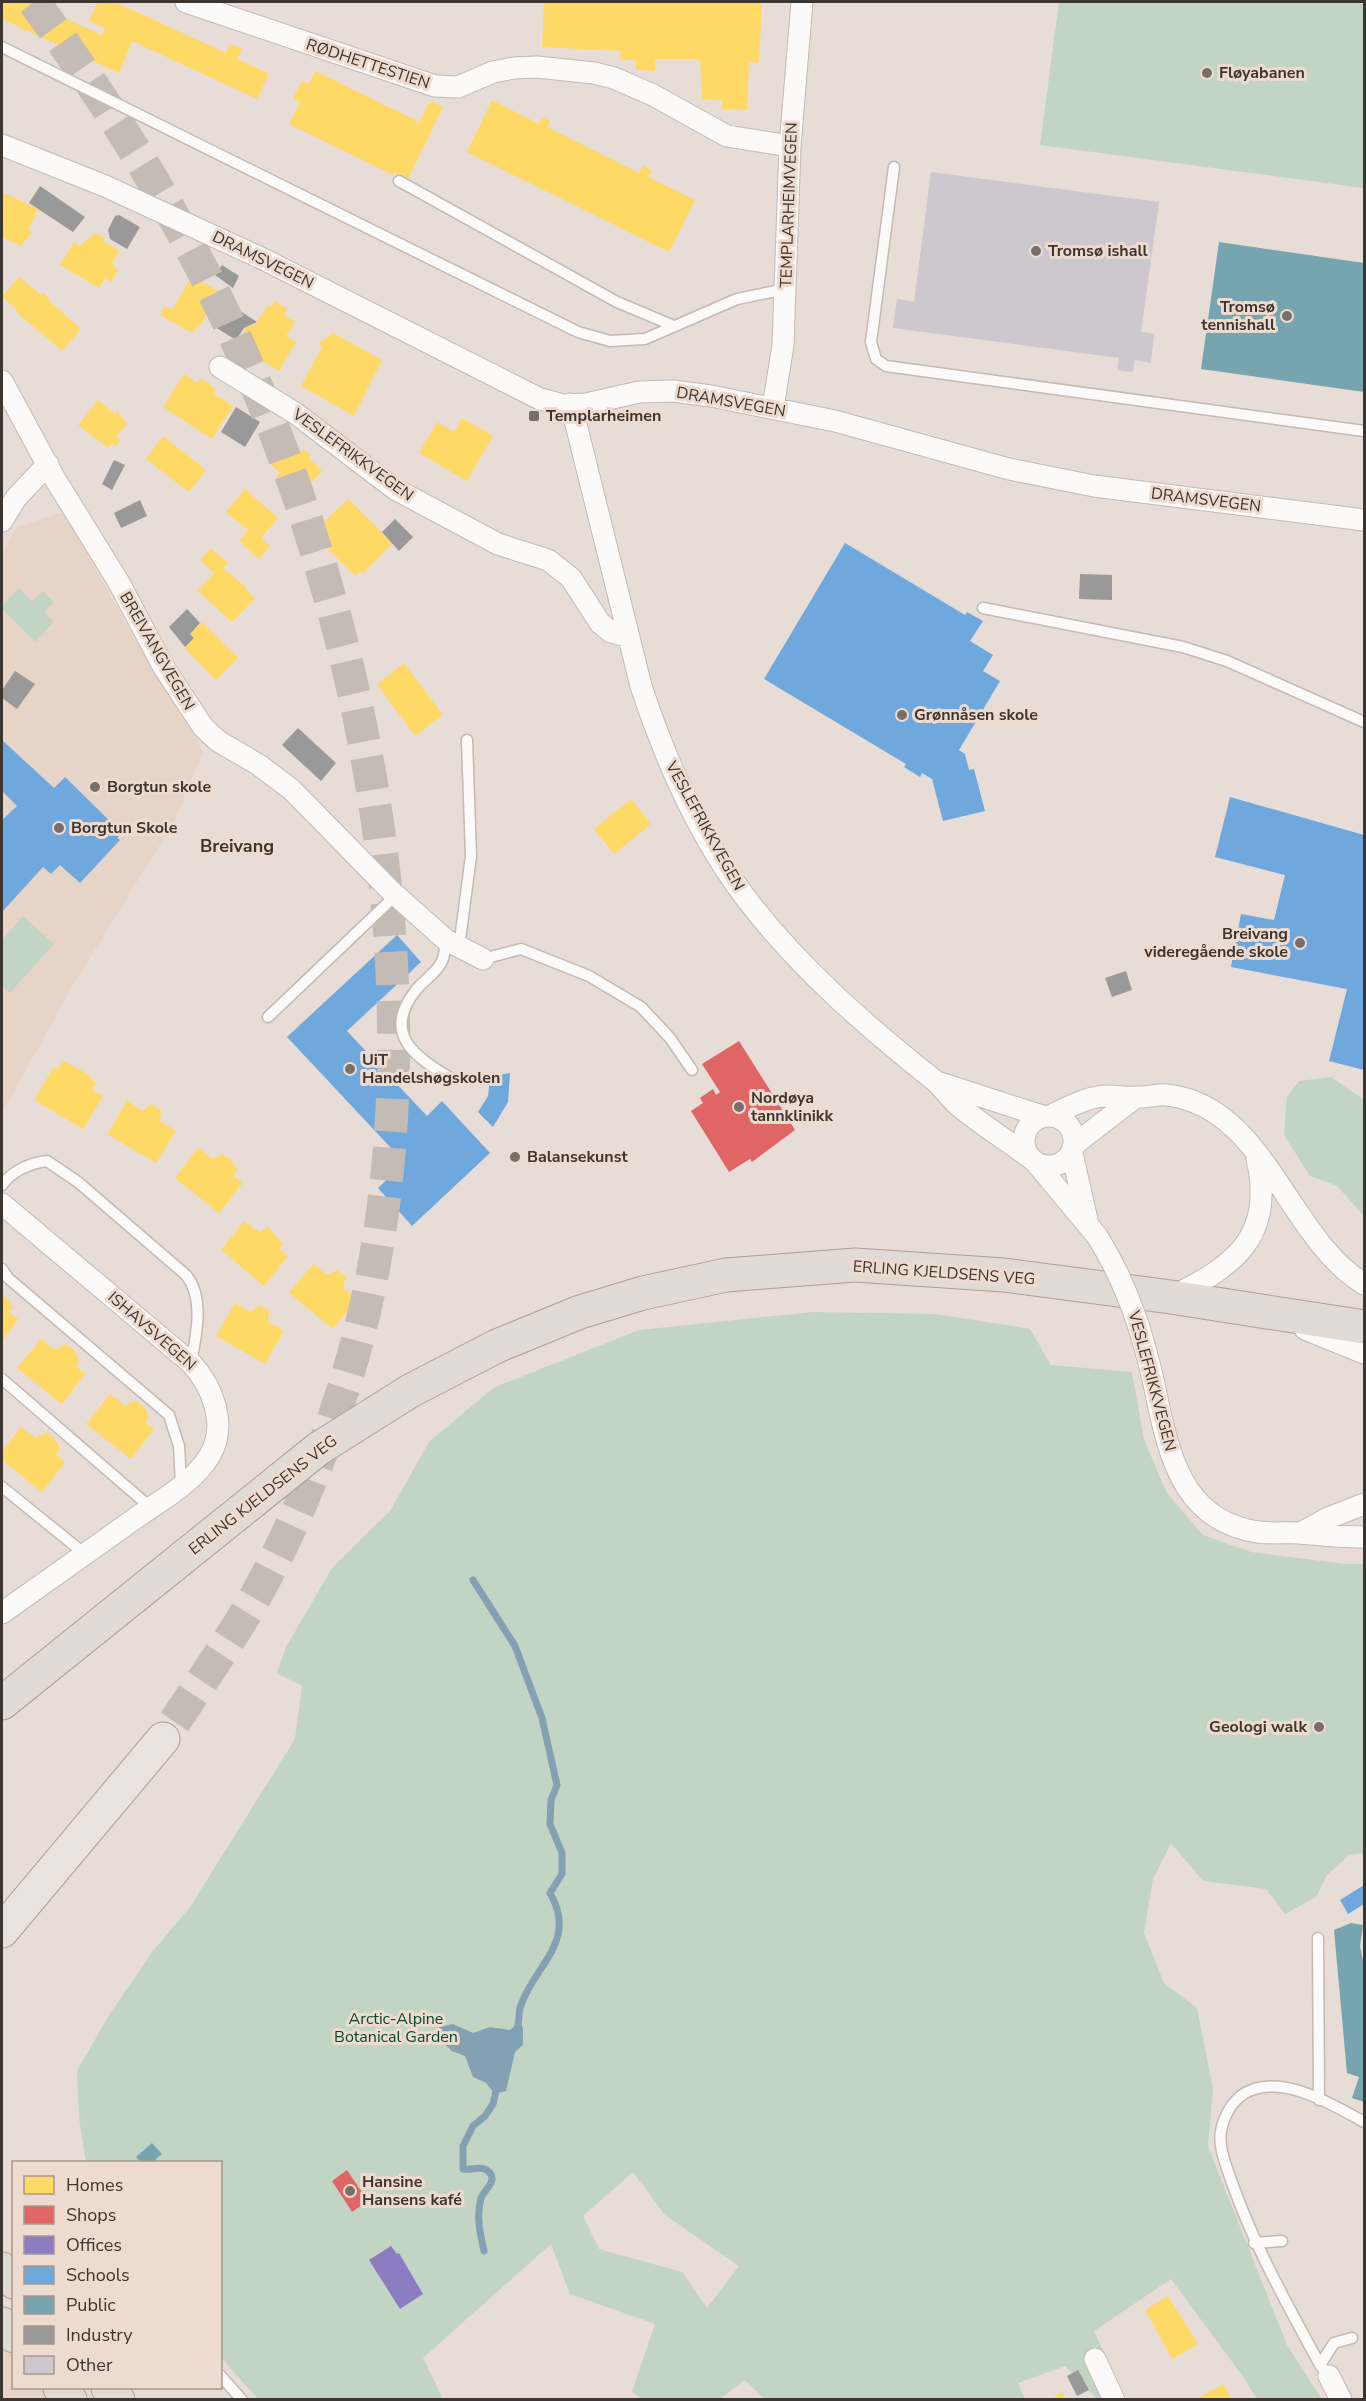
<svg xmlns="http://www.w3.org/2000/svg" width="1366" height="2401" viewBox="0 0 1366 2401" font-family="'Nunito Sans',sans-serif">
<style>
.built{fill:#e7d4c8}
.green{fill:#c2d5c5;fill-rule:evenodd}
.water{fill:#83a1b3}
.homes{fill:#ffd966}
.shops{fill:#e06666}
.offices{fill:#8e7cc3}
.schools{fill:#6fa8dc}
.public{fill:#76a5af}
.industry{fill:#999}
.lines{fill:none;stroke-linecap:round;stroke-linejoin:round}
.stream{stroke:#83a1b3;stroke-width:7}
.building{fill:#cdc8ce}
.primary-tunnel{stroke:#c5bbb5;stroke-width:33;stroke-dasharray:33 16;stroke-linecap:butt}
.service-casing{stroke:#c2bab5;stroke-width:13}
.minor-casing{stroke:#c2bab5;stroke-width:23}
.primary-casing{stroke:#ae9e94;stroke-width:35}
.trunk-casing{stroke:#ae9e94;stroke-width:35}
.service{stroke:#fbfaf9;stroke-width:10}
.minor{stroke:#fbfaf9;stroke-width:21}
.primary{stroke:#e9e2dd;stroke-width:33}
.trunk{stroke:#e2dad4;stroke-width:33}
.minor-bridge-casing{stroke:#c2bab5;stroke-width:23;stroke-linecap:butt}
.minor-bridge{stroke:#fbfaf9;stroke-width:21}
.poi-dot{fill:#786f6a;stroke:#eedbcf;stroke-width:2}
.labels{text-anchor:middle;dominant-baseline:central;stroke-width:6;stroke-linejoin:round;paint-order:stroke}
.street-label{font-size:16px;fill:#3d3530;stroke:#eedbcf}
.poi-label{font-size:16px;font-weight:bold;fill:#3d3530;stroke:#eedbcf;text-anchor:start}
.park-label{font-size:16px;fill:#03472c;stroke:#eedbcf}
.neighbourhood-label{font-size:18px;font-weight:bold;fill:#3d3530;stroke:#eedbcf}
</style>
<rect width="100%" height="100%" fill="#e7dcd6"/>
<path class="built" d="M64 512 135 640 194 734 203 752 174 822 73 985 2 1113V555L17 527Z
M2 2309 13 2321 14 2388H82L94 2399H2Z"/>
<path class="green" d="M1059 2H1364V188L1040 145Z
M19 588 32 601 43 591 54 602 44 612 54 622 35 642 2 609V606Z
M23 916 54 944 10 993 2 986V940Z
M1331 1077 1364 1100V1216L1337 1186 1310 1176 1284 1135 1287 1097 1299 1081Z
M813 1312 935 1314 1030 1329 1051 1365 1132 1372 1144 1440 1167 1493 1203 1535 1251 1552 1346 1564H1364V1853L1349 1855 1327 1875 1316 1897 1285 1914 1266 1889 1203 1881 1171 1843 1153 1879 1144 1933 1164 1983 1197 2008 1213 2089 1208 2146 1287 2345 1322 2399H1257L1241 2374 1171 2279 1094 2331 1118 2386 1113 2399H1097L1065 2366 1018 2383 1025 2399H764L745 2380 720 2399H641L632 2392 655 2324 570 2294 551 2244 423 2358 443 2399H258L221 2358 220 2162H86L79 2118 77 2071 109 2015 153 1951 190 1907 295 1739 302 1686 277 1673 286 1647 332 1568 390 1511 429 1442 493 1388 639 1330ZM633 2172 665 2215 739 2266 707 2308 682 2272 599 2249 583 2216Z"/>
<path class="water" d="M519 2022 523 2028V2045L515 2052 506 2091 495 2094 486 2083 473 2077 465 2056 452 2051 436 2036 439 2027 453 2024 473 2033 490 2027 510 2030Z"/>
<path class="homes" d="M2 2H30L102 35 105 28 89 21 98 2H115L226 53 230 44 242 49 237 59 268 73 267 78 257 99 132 41 119 73 2 19Z
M544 2H762L759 63 749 62 747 110 722 109V100L702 99 700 59H655V71L636 70V60L620 59 621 51 542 47Z
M315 71 419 122 413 135 430 101 443 107 408 179 394 173 393 175 289 124 300 102 293 98 302 81 309 84Z
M492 100 539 124 542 117 550 121 547 127 639 173 643 166 652 170 648 177 695 200 669 252 467 152Z
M2 192 38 209 28 230 32 232 21 246 2 237Z
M95 233 105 238 103 241 119 251 112 264 118 270 111 282 105 278 99 288 60 265 74 242 80 246Z
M192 276 220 292 198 328 196 327 192 333 160 315 165 306 172 310Z
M19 277 41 295 43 293 49 298 48 300 81 329 62 351 15 311 16 309 2 297Z
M275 301 287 309 284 315 295 322 286 336 296 342 279 371 241 348 245 342 243 334 247 327 255 325 268 305 271 307Z
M333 333 382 360 354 416 301 386 322 347 319 343Z
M184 374 197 383 200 378 216 389 213 393 233 406 212 439 163 407Z
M98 400 115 414 117 411 127 424 116 437 120 440 116 446 112 443 108 448 78 425Z
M462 418 493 436 467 481 419 453 437 422 454 432Z
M163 436 206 470 189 492 146 459Z
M288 438 302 452 304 449 311 456 309 458 322 471 301 493 287 480 284 484 276 477 280 473 267 460Z
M245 489 278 518 261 538 270 546 259 559 239 541 248 530 226 512Z
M348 499 393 543 363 573 361 571 355 576 315 536 320 531 318 528Z
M211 548 228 563 223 568 247 588 246 590 255 598 232 622 198 591 214 573 200 560Z
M202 622 238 658 216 680 184 648 194 638 190 634Z
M404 663 443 715 415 736 377 684Z
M631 799 651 824 614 854 594 829Z
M64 1061 89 1075 96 1084 92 1090 103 1096 83 1129 34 1100 54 1067 56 1069Z
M127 1101 143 1111 151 1104 161 1110 160 1121 176 1131 156 1163 107 1134Z
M198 1148 213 1159 222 1154 232 1161 237 1171 233 1176 243 1183 219 1213 175 1178Z
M244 1221 259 1232 268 1227 283 1244 279 1249 288 1256 264 1286 221 1250Z
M313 1264 327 1275 337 1270 346 1277 343 1288 357 1299 333 1329 289 1293Z
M2 1292 13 1307 9 1312 18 1319 2 1341Z
M235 1303 251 1312 259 1305 269 1310 268 1322 284 1331 265 1364 216 1336Z
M41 1339 55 1350 66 1344 75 1351 79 1361 76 1366 85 1374 62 1404 17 1368Z
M110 1394 125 1406 135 1400 144 1407 149 1417 145 1422 154 1429 131 1459 86 1424Z
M21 1427 36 1438 46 1432 55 1439 60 1449 56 1454 65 1462 42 1492 2 1460V1451Z
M1168 2296 1198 2344 1172 2359 1145 2310Z
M1224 2384 1232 2400H1194Z
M1062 2392 1067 2400H1049Z"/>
<path class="shops" d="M739 1041 795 1130 752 1162 750 1159 729 1172 691 1111 703 1103 700 1098 713 1089 716 1095 720 1092 702 1064Z
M347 2170 368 2201 352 2212 332 2181Z"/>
<path class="offices" d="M391 2246 397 2254 399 2253 423 2294 400 2309 369 2260Z"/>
<path class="schools" d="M845 543 965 615 967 612 983 621 970 641 993 655 983 671 1000 681 959 750 965 754 969 770 974 769 985 811 943 821 932 779 922 773 920 777 904 767 906 764 764 679Z
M2 740 54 788 65 777 122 833 117 838 120 840 80 883 60 865 51 874 43 867 2 912V820L17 806 2 791Z
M1230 797 1364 835V1070L1329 1061 1347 989 1231 967 1241 914 1274 920 1285 875 1215 857Z
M397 935 421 962 347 1031 427 1116 442 1101 490 1153 412 1226 378 1188 400 1167 386 1152 391 1148 287 1037Z
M510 1073 508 1102 493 1127 478 1112 488 1096 490 1077Z
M1364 1885V1904L1348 1914 1340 1900Z"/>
<path class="public" d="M1219 242 1364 263V392L1201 369Z
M1351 1923 1363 1925 1360 1946 1364 1966V2102L1352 2098 1359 2077 1347 2073 1334 1930Z
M152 2143 162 2154 153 2162H140L136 2157Z"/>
<path class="industry" d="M40 186 85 217 73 232 29 203Z
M119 215 140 227 127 249 110 239 108 230 115 216Z
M222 265 239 276 233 288 215 275Z
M229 304 257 322 244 328 236 340 215 327Z
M236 407 260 422 245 447 221 432Z
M114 460 125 465 112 490 102 484Z
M140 500 147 516 121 528 114 513Z
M395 519 413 537 399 551 382 532Z
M1080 574 1112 575V600L1079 599Z
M187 609 200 623 190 634 194 638 185 647 169 627Z
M15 671 35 684 17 709 2 698V690Z
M298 728 336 763 321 781 282 745Z
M1126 971 1132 990 1112 997 1105 978Z
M1078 2370 1089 2390 1077 2396 1067 2376Z"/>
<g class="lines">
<path class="stream" d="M473 1580 515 1646 542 1718 557 1785 551 1800 550 1824 562 1853V1874L550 1893C578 1941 535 1965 521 2005 518 2012 520 2021 517 2029
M484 2251C480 2233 476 2216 481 2198 484 2190 497 2182 490 2173 483 2164 472 2171 463 2169V2146L473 2126 485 2116 493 2104 497 2087"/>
</g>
<path class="building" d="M931 172 1159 202 1141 332 1154 334 1151 363 1134 360 1133 372 1117 370 1119 358 893 328 897 299 914 302Z"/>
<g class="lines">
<path class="primary-tunnel" d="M34 2C108 103 175 209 228 322 376 638 452 1061 340 1399 315 1476 283 1552 241 1621 216 1661 189 1700 163 1739"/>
<g class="service-casing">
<path id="service" d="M2 47 578 332 610 341 645 339 737 299 786 289
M894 167 871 342 876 359 886 366 1364 431
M399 181 617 302 674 326
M983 608 1183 647 1227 661 1364 722
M446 940C445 947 445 957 441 963 436 973 423 981 416 990 381 1034 415 1057 452 1079
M459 947 471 856 467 740
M483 959 521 949 589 976 641 1007 670 1038 692 1070
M268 1017 396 895
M2 1185C12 1171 30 1163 47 1161L78 1182 186 1275C205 1298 196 1336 191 1363
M2 1269 8 1278 169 1415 179 1446 181 1484
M2 1379 150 1507
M2 1487 85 1554
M1318 1938 1319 2100
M1254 2243 1282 2241
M1320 2365 1334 2343 1352 2338
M220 2375 242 2400
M1329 2376 1320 2365C1287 2304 1254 2246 1231 2180 1226 2165 1218 2146 1221 2131 1224 2116 1232 2101 1245 2093 1281 2073 1332 2104 1364 2122"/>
</g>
<g class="minor-casing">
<path id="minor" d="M186 2 435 86 458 87 493 72 514 68 537 67 594 73 614 78 651 94 727 136 790 146
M2 145 105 186 261 258 540 399 563 405 586 404 639 392 673 391 711 396 835 421 1009 469 1094 486 1364 520
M220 367 295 413 395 489 498 544 548 560 571 578 600 623 611 632 629 637
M2 381 55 479 118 581 163 666 203 727 218 741 259 765 291 789 390 890 446 940 483 959
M571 404 641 686C665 759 699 836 745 897 798 967 866 1026 934 1080 943 1088 950 1098 959 1106 981 1124 1006 1140 1029 1157
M773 408 783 345 790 146 802 2
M2 521 16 498 48 464
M940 1083 1042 1116
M1052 1115C1069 1107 1088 1096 1108 1096 1119 1096 1129 1098 1140 1097 1149 1097 1159 1094 1167 1095 1265 1106 1288 1238 1364 1284
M1024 1141a25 25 0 1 1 50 0a25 25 0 1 1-50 0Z
M1075 1144 1136 1097
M1072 1153 1087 1220
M1037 1164 1097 1236
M2 1204 191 1363C212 1386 228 1424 210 1455 194 1483 158 1502 133 1520 89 1551 45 1582 2 1613
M1171 1297C1235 1266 1275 1236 1257 1159
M1305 1329 1364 1353
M1159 1408C1172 1468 1190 1522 1258 1532 1272 1534 1286 1532 1300 1533 1322 1535 1342 1537 1364 1537
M1301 1533 1328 1518 1364 1504
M1095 2359 1114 2400
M1329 2376 1341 2400"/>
</g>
<g class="primary-casing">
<path id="primary" d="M2 1931 163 1739"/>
</g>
<g class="trunk-casing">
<path id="trunk" d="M2 1703 318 1449 410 1391 497 1346 580 1312 643 1293 726 1275 855 1265 1004 1275 1171 1297 1364 1327
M2 2269 14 2282
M2 2324 14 2336
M60 2388 70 2400
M108 2388 118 2400"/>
</g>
<use href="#service" class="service"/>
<use href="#minor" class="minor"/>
<use href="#primary" class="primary"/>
<use href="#trunk" class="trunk"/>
<g class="minor-bridge-casing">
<path id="minor-bridge" d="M1097 1236C1131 1290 1147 1347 1159 1408"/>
</g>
<use href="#minor-bridge" class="minor-bridge"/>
</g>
<g class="poi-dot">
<circle cx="1207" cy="73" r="6"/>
<circle cx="1036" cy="251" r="6"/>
<circle cx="1287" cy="316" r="6"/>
<rect x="528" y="410" width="12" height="12" rx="3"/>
<circle cx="902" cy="715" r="6"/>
<circle cx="95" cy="787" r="6"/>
<circle cx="59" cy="828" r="6"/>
<circle cx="1300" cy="943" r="6"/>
<circle cx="350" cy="1069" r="6"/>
<circle cx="739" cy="1107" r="6"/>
<circle cx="515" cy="1157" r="6"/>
<circle cx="1319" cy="1727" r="6"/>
<circle cx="350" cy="2191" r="6"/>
</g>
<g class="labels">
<g class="street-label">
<text transform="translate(368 64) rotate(18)">RØDHETTESTIEN</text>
<text transform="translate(789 205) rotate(-88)">TEMPLARHEIMVEGEN</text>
<text transform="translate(263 260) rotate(26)">DRAMSVEGEN</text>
<text transform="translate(731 402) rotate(10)">DRAMSVEGEN</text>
<text transform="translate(353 455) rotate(36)">VESLEFRIKKVEGEN</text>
<text transform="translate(1206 500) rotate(7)">DRAMSVEGEN</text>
<text transform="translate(157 651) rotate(60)">BREIVANGVEGEN</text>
<text transform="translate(705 826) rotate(61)">VESLEFRIKKVEGEN</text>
<text transform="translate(944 1273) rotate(4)">ERLING KJELDSENS VEG</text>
<text transform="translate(152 1331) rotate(41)">ISHAVSVEGEN</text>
<text transform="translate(1152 1381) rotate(75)">VESLEFRIKKVEGEN</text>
<text transform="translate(263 1495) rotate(-38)">ERLING KJELDSENS VEG</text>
</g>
<g class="poi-label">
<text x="1219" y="73">Fløyabanen</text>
<text x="1048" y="251">Tromsø ishall</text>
<text x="1275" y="307" text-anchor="end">Tromsø<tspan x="1275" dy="18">tennishall</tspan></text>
<text x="546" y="416">Templarheimen</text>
<text x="914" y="715">Grønnåsen skole</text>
<text x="107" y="787">Borgtun skole</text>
<text x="71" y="828">Borgtun Skole</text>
<text x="1288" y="934" text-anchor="end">Breivang<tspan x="1288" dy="18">videregående skole</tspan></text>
<text x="362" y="1060">UiT<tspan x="362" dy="18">Handelshøgskolen</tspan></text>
<text x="751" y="1098">Nordøya<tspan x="751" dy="18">tannklinikk</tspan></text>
<text x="527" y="1157">Balansekunst</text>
<text x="1307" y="1727" text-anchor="end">Geologi walk</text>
<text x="362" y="2182">Hansine<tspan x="362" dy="18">Hansens kafé</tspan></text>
</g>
<g class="park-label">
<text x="396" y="2019">Arctic-Alpine<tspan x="396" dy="18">Botanical Garden</tspan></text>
</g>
<g class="neighbourhood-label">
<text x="237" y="846">Breivang</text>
</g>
</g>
<rect width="1366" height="2401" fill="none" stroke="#3d3530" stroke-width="6"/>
<rect x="12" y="2161" width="210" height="228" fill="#eedbcf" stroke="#a7998f" stroke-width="1.5"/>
<rect x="24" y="2176" width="30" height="18" fill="#ffd966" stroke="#a7998f" stroke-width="1.5"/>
<text x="66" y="2191" font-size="18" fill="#3d3530">Homes</text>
<rect x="24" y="2206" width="30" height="18" fill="#e06666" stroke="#a7998f" stroke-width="1.5"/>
<text x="66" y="2221" font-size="18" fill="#3d3530">Shops</text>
<rect x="24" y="2236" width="30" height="18" fill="#8e7cc3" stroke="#a7998f" stroke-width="1.5"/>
<text x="66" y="2251" font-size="18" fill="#3d3530">Offices</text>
<rect x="24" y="2266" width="30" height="18" fill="#6fa8dc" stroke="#a7998f" stroke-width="1.5"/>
<text x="66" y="2281" font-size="18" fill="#3d3530">Schools</text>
<rect x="24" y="2296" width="30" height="18" fill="#76a5af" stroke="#a7998f" stroke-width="1.5"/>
<text x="66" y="2311" font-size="18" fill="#3d3530">Public</text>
<rect x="24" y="2326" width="30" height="18" fill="#999999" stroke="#a7998f" stroke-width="1.5"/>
<text x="66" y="2341" font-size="18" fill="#3d3530">Industry</text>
<rect x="24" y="2356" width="30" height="18" fill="#cdc8ce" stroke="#a7998f" stroke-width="1.5"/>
<text x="66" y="2371" font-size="18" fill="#3d3530">Other</text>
</svg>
